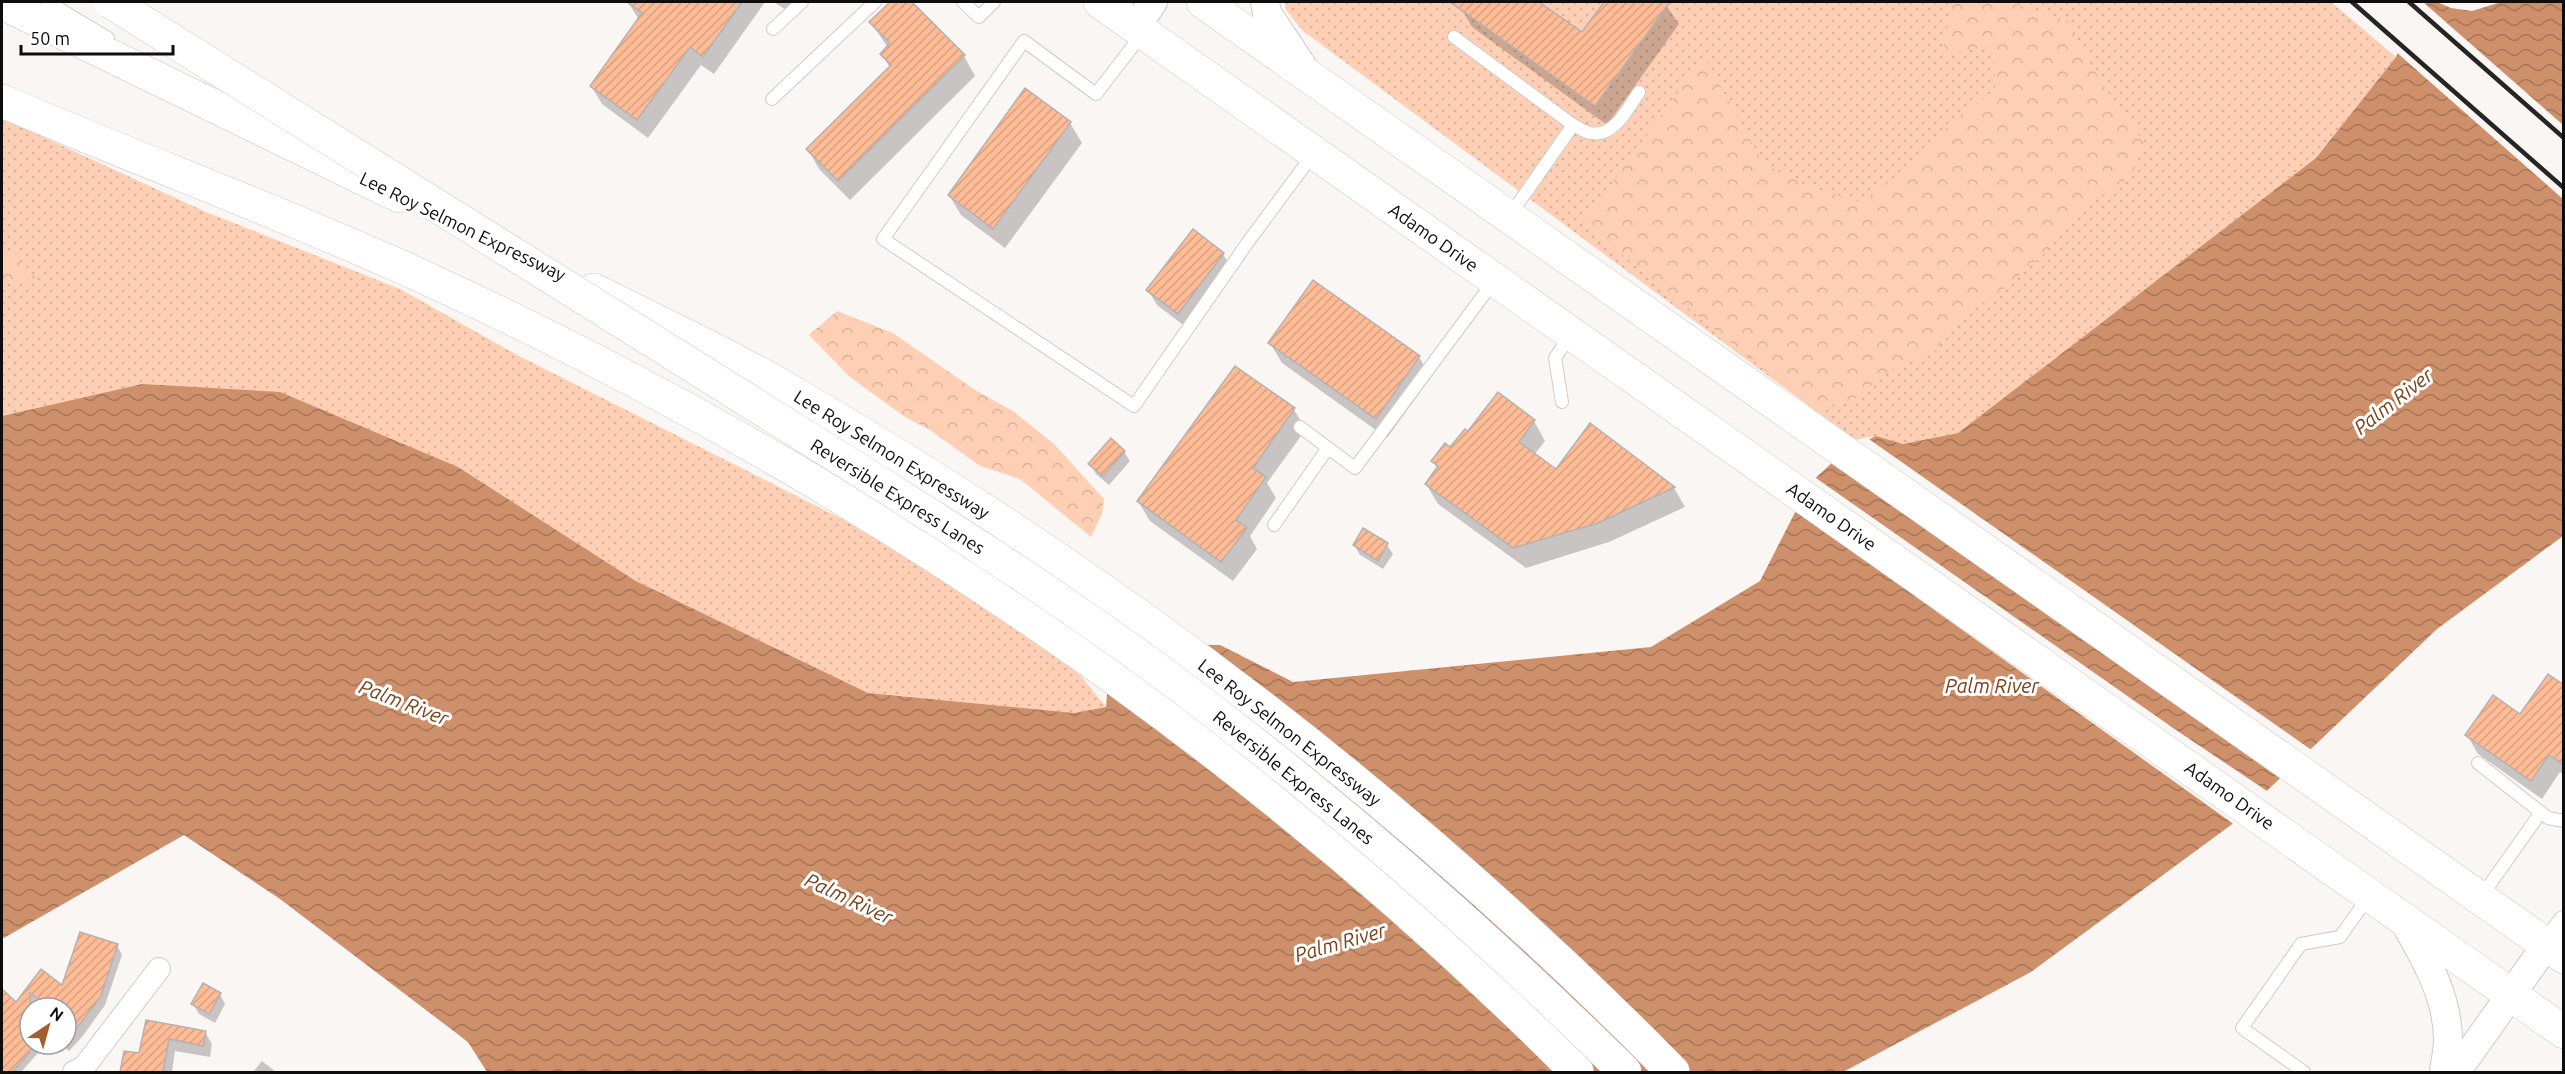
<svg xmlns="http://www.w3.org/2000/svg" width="2565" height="1074" viewBox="0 0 2565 1074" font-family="Ubuntu,sans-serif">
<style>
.grass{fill:url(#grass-dots)}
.forest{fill:url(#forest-crowns)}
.water{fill:url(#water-waves)}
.pier{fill:#faf6f4}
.shadow{fill:#0003}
.building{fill:url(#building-hatch);stroke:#b5b1b0;stroke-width:1.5}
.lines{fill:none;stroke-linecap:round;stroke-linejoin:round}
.service-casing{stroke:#cfcbc9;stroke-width:14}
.minor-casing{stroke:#cfcbc9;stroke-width:24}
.tertiary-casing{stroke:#cfcbc9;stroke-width:30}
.primary-casing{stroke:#cfcbc9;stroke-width:34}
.motorway-casing{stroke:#cfcbc9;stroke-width:34}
.service{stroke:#fff;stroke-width:12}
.minor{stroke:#fff;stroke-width:22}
.tertiary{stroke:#fff;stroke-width:28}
.primary{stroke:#fff;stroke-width:33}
.motorway{stroke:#fff;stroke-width:33}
.rail{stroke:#262525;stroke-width:4.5}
.motorway-bridge-casing{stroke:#cfcbc9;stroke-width:34;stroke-linecap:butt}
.motorway-bridge{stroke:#fff;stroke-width:33}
.labels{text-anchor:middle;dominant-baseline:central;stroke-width:6;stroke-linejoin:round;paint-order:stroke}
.street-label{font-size:18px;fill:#0e0d0d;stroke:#fff}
.water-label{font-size:20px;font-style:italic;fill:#7b4017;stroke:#fff}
</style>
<defs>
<pattern id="grass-dots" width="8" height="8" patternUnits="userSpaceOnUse" patternTransform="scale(1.5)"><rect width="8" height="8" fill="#fecfb4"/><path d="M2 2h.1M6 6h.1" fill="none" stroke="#d8b19a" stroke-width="1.8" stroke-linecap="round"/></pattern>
<pattern id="forest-crowns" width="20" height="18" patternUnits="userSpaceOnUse" patternTransform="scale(1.5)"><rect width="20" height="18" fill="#fecfb4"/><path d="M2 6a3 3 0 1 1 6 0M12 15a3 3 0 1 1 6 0" fill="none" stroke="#d8b19a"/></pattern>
<pattern id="water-waves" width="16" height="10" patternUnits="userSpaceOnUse" patternTransform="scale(1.5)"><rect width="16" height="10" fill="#ce906b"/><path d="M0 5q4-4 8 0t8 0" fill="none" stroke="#a67456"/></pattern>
<pattern id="building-hatch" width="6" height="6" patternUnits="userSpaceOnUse" patternTransform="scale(1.5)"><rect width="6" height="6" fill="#febc96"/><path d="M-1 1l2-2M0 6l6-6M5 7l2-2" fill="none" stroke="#d8a080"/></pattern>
</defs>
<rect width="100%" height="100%" fill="#faf6f4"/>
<path class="grass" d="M1284 2H2331L2396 57 2316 158 1958 433 1903 444 1876 436 1855 440 1303 31 1286 10Z
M2 118 206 212 400 289 519 356 846 521 993 610 1076 670 1106 707 1074 713 868 693 636 581 458 467 142 384 2 416Z"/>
<path class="forest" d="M1952 2H2009L2068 21 2100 81 2144 142 2132 176 2072 215 2042 256 2002 290 1953 323 1935 351 1889 371 1851 402 1812 408 1583 223 1704 57 1763 163 1809 187 1861 202 1916 161 1956 118 1995 90 1994 45 1942 55Z
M13 252 36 278 2 285V252Z
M837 311 893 333 975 390 1013 411 1053 443 1104 499 1102 514 1091 537 1020 479 980 466 930 430 905 417 851 378 809 335Z"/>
<path class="water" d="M2421 2H2437L2451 8 2472 11 2501 2H2563V536L2437 629 2231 825 2031 972 1845 1071 1837 1072H487L468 1042 280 899 184 835 2 939V416L142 384 280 392 458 467 636 581 868 693 1074 713 1106 707 1110 658 1162 644 1220 645 1293 682 1651 647 1760 581 1810 483 1846 450 1876 436 1903 444 1958 433 2316 158 2396 57Z"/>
<path class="pier" d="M2418 2H2423L2563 125V199L2395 51Z
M1866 437 2313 751 2285 778 1844 447Z
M1813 476 2176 730 2270 793 2235 825 1793 509 1807 481Z"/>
<path class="shadow" d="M628 2H765L714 74 701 65 648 138 602 104 591 86 639 20Z
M774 2H806L795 16Z
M892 2H910L964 56 975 76 850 200 819 169 808 149 890 68 882 54 888 48 871 22Z
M1465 2H1537L1582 34 1606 2H1664L1679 24 1607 125 1472 27 1461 8Z
M1026 90 1070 123 1082 143 1005 248 961 215 949 195Z
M1193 231 1223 254 1232 269 1187 328 1157 305 1148 290Z
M1313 282 1419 357 1431 377 1387 438 1282 363 1270 343Z
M1235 368 1294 410 1306 429 1267 483 1276 498 1250 536 1257 549 1233 581 1150 521 1138 501Z
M1534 421 1545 441 1534 455 1556 471 1591 425 1674 488 1685 507 1609 542 1526 568 1438 504 1426 484 1438 469 1433 461 1451 449 1468 433Z
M1124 452 1130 461 1109 485 1096 474 1090 464Z
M1363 530 1387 545 1393 554 1383 569 1360 555 1354 545Z
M2564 687V775L2560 772 2542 799 2478 754 2467 735 2520 716Z
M117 945 122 955 105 1005 82 1037 69 1051 61 1044H66V1008H30V1044H46L22 1071 23 1072H2V1004L8 997 17 1004 41 971 63 987Z
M220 994 225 1004 215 1023 199 1014 193 1004Z
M147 1021 205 1032 212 1044 210 1057 175 1051 172 1072H122L125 1052 141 1055Z
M262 1061 276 1072H253Z"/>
<path class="building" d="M627 2H742L703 57 690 47 637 120 590 86 642 13Z
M890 2H912L965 55 838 181 806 149 891 65 880 54 890 43 869 22Z
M1450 2H1539L1582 32 1604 2H1670L1595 106Z
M1025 88 1071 122 993 229 948 195Z
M1193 229 1224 253 1178 314 1146 290Z
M1313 280 1420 356 1376 419 1268 343Z
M1235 366 1295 408 1253 468 1266 477 1236 520 1247 528 1221 562 1137 501Z
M1498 392 1535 420 1519 442 1556 469 1590 423 1675 487 1598 523 1513 548 1425 484 1438 466 1431 461 1445 443 1450 447 1465 429 1468 431Z
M1111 438 1125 451 1103 476 1088 464Z
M1363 528 1388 543 1378 561 1353 545Z
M2548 674 2564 685V765L2549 755 2531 781 2465 735 2493 695 2520 714Z
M80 932 118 944 101 996 77 1028 66 1039V1007L51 1008 30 993V1052L12 1072H2V989L16 1002 41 969 62 985Z
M203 983 221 993 209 1014 191 1004Z
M146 1020 206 1031 203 1046 169 1039 163 1072H120L124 1051 139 1053Z"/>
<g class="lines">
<g class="service-casing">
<path id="service" d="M48 2 108 38
M963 2 979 17 994 2
M773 29 802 2
M1143 33 1096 94 1024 41 883 239 1134 406 1248 242 1314 153
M1454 37 1573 125 1510 215
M772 99 875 2
M1573 125C1578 127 1584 132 1590 133 1614 138 1628 108 1639 92
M1562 402 1555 358 1571 334
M1300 427 1355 468 1494 281
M1274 525 1328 448
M2478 763 2548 818 2564 821
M2481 897 2541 812
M2304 1072 2242 1028 2301 944 2340 937 2370 895"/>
</g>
<g class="minor-casing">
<path id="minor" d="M2547 944 2564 922
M74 1072 84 1067 159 969"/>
</g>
<g class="tertiary-casing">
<path id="tertiary" d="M1265 2 1267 13 1305 70
M1136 27 1153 2
M2403 919C2424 957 2448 995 2448 1040 2448 1051 2445 1062 2444 1072
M2456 1072 2547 944"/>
</g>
<g class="primary-casing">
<path id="primary" d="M1100 2 2564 1032
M1203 2 2564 957"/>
</g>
<g class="motorway-casing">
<path id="motorway" d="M2 3 399 196
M2 101C139 160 281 212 417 274 845 470 1245 738 1577 1072
M594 290C662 324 732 356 797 395 1117 581 1414 808 1673 1072"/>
</g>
<use href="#service" class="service"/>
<use href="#minor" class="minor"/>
<use href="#tertiary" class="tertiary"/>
<use href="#primary" class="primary"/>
<use href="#motorway" class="motorway"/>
<path class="rail" d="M2352 2 2564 188
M2409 2 2564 138"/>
<g class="motorway-bridge-casing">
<path id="motorway-bridge" d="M111 2C322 134 533 266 744 398 892 491 1041 582 1181 687 1338 805 1485 934 1625 1072"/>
</g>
<use href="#motorway-bridge" class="motorway-bridge"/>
</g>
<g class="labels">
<g class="street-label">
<text transform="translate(463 226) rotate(26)">Lee Roy Selmon Expressway</text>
<text transform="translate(1434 237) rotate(35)">Adamo Drive</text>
<text transform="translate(892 454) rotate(32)">Lee Roy Selmon Expressway</text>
<text transform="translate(898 496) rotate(32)">Reversible Express Lanes</text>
<text transform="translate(1832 516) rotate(35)">Adamo Drive</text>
<text transform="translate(1290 732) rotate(38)">Lee Roy Selmon Expressway</text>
<text transform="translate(1294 777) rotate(39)">Reversible Express Lanes</text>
<text transform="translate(2230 795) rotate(35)">Adamo Drive</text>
</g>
<g class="water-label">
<text transform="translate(2393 401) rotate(-38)">Palm River</text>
<text x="1992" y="685">Palm River</text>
<text transform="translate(404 702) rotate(21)">Palm River</text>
<text transform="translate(849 898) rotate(25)">Palm River</text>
<text transform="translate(1340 942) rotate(-16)">Palm River</text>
</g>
</g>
<rect width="2565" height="1074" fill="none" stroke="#0e0d0d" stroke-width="6"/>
<g transform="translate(48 1026) rotate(36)"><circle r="28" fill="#ffffff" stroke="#9f9e9e" stroke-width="1.5"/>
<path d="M0-4.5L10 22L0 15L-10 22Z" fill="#a25d30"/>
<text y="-9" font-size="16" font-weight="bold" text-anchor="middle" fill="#0e0d0d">N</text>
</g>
<path d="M21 45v9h152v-9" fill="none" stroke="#0e0d0d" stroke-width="3"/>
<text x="30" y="45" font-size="18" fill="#0e0d0d" stroke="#ffffff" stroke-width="4.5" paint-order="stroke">50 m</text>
</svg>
